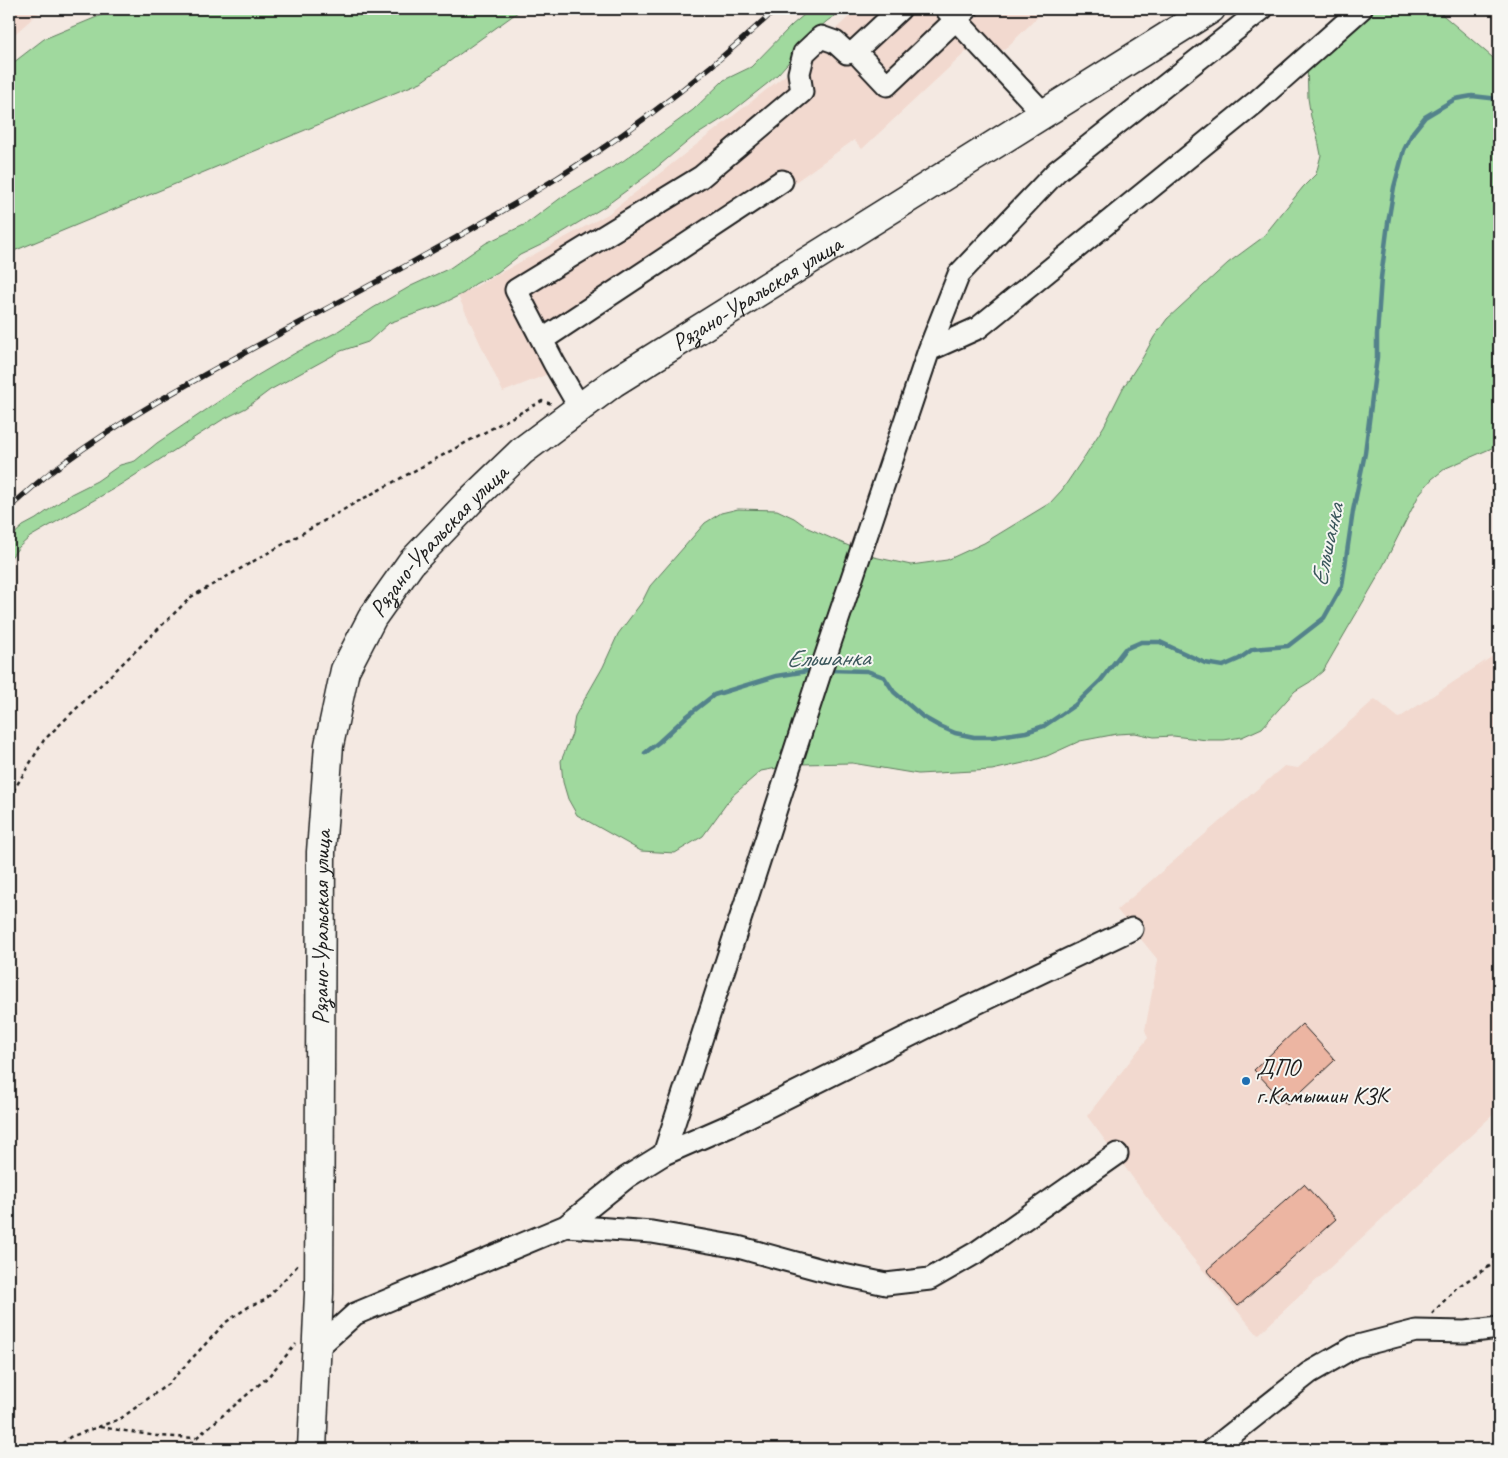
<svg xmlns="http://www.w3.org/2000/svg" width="1508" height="1458" viewBox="0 0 1508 1458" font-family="Caveat,sans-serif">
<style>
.built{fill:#f2d9cf}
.green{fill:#a0d99e;stroke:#5e7a5d}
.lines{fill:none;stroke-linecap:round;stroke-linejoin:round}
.stream{stroke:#53828b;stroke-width:4.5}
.building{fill:#ecb5a2;stroke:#1c1c1c}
.minor-casing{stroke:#1c1c1c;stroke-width:25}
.major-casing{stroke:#1c1c1c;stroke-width:31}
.path{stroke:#1c1c1c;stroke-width:2.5;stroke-dasharray:4 4;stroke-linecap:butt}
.minor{stroke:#f6f6f2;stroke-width:21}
.major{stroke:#f6f6f2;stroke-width:28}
.rail-casing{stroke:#1c1c1c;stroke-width:5.5}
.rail{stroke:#f6f6f2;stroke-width:4;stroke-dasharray:11;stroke-linecap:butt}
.poi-dot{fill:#1f6fb2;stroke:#f6f6f2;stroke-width:2}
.labels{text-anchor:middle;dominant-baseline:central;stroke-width:4;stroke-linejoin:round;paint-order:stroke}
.street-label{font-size:24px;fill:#1c1c1c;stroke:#f6f6f2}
.poi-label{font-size:24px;fill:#1c1c1c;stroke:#f6f6f2;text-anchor:start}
.water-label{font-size:25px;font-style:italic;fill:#3c585d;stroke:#f6f6f2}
</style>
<rect width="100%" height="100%" fill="#f4e9e2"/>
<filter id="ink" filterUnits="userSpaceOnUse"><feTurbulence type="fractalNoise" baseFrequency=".02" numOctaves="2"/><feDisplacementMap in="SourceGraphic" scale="10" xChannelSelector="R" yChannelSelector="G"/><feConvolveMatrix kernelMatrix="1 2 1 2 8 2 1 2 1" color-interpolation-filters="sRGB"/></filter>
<g filter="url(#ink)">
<path class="built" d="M9 9H43L9 39Z
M857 9H1046L1004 50H968L862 149 854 140 703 248 554 345 563 368 503 392 458 296 608 214 793 69Z
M1499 652V1109L1258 1335 1190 1255 1087 1116 1148 1038 1145 1030 1158 960 1117 910 1284 766 1298 768 1375 699 1399 718Z"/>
<path class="green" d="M116 9H522L421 82 9 253V66L44 39Z
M811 9H845L827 21 817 30 778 74 768 83 725 117 692 138 649 174 604 207 545 243 520 255 498 272 475 284 464 293 440 305 389 323 368 342 341 351 270 390 246 408 222 420 115 488 30 537 19 547 9 560V539L23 526 36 519 71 494 97 481 120 465 135 461 157 443 258 375 297 352 335 333 373 308 411 286 450 268 486 243 526 224 562 197 623 161 693 110 724 80 751 67 792 25Z
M1393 9H1433L1437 10 1499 63V443L1492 448 1446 468 1432 479 1420 493 1377 578 1323 671 1310 682 1295 691 1262 728 1242 737 1224 740H1207L1173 736 1154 737 1135 733 1117 734 1080 741 1047 756 1028 762 992 770 918 774 852 763 799 764 761 771 732 796 703 836 675 853 641 851 577 815 568 799 563 782 561 761 572 734 575 716 603 667 618 634 642 602 650 586 705 523 721 513 738 509 777 510 794 518 808 528 874 557 911 565 947 560 984 543 1050 503 1062 490 1083 459 1104 426 1123 388 1143 357 1154 337 1167 319 1228 263 1262 238 1303 187 1316 174 1321 155 1317 135 1311 117 1308 98 1307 58 1364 11H1383Z"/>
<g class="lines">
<path class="stream" d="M827 670 867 671 884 677 894 692 923 717 939 726 955 733 974 737H992L1026 732 1044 726 1059 716 1075 705 1101 680 1125 649 1141 642H1160L1205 663 1223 666 1239 659 1253 649 1288 646 1324 618 1342 586 1353 511 1365 453 1377 357V335L1381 278 1388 223 1394 187 1404 150 1413 132 1425 117 1455 99 1472 96 1499 99
M645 753 659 742 686 717 714 695 776 676 814 670"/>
</g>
<path class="building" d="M1302 1024 1335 1060 1287 1105 1254 1070Z
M1304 1184 1336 1219 1238 1306 1207 1270Z"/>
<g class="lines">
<g class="minor-casing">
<path id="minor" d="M900 9 855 51 887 85 967 9
M947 10 1044 114
M542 340 782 181
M929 350 978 328 1256 102 1361 9
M580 408 554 363 516 290 701 177 802 92 799 73 804 53 821 37 835 42 847 53 855 51
M664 1154 821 670 929 350 959 274 1057 171 1262 9
M566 1226 652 1232 738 1247 829 1272 886 1284 930 1279 977 1252 1117 1154
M316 1349 355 1314 566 1226 627 1177 664 1154 735 1123 937 1022 1132 929
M1213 1449 1309 1373 1354 1347 1416 1331 1465 1332 1499 1328"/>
</g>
<g class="major-casing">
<g id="major">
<path id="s1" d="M312 1449 319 1293 321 852 329 745 345 670 372 618 411 563 470 501 522 451 613 383 1211 9"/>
</g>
</g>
<path class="path" d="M9 798 44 740 191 597 357 502 542 401 552 404
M1432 1314 1456 1288 1499 1260
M100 1427 157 1436 196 1438
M56 1449 70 1437 120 1419 168 1384 226 1322 250 1306 265 1300 298 1265
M185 1449 196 1438 268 1377 296 1344"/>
<use href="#minor" class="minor"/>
<use href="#major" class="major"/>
<g class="rail-casing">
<path id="rail" d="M9 508C26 493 43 477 62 464 123 419 189 383 255 347 346 298 438 250 526 197 616 144 700 80 776 9"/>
</g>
<use href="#rail" class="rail"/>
</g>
</g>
<circle class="poi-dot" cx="1246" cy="1081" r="5"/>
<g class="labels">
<g class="street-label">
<text stroke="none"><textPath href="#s1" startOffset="1348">Рязано-Уральская улица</textPath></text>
<text stroke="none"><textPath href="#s1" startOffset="942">Рязано-Уральская улица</textPath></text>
<text stroke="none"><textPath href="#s1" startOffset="522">Рязано-Уральская улица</textPath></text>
</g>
<g class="poi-label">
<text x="1256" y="1067">ДПО<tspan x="1256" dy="28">г.Камышин КЗК</tspan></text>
</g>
<g class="water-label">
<text transform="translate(1327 545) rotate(-78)">Ельшанка</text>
<text transform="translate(828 658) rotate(-1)">Ельшанка</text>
</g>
</g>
<rect width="1508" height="1458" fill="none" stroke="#f6f6f2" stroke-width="30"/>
<rect x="15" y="15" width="1478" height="1428" fill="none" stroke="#1c1c1c" stroke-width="2" filter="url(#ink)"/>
</svg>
